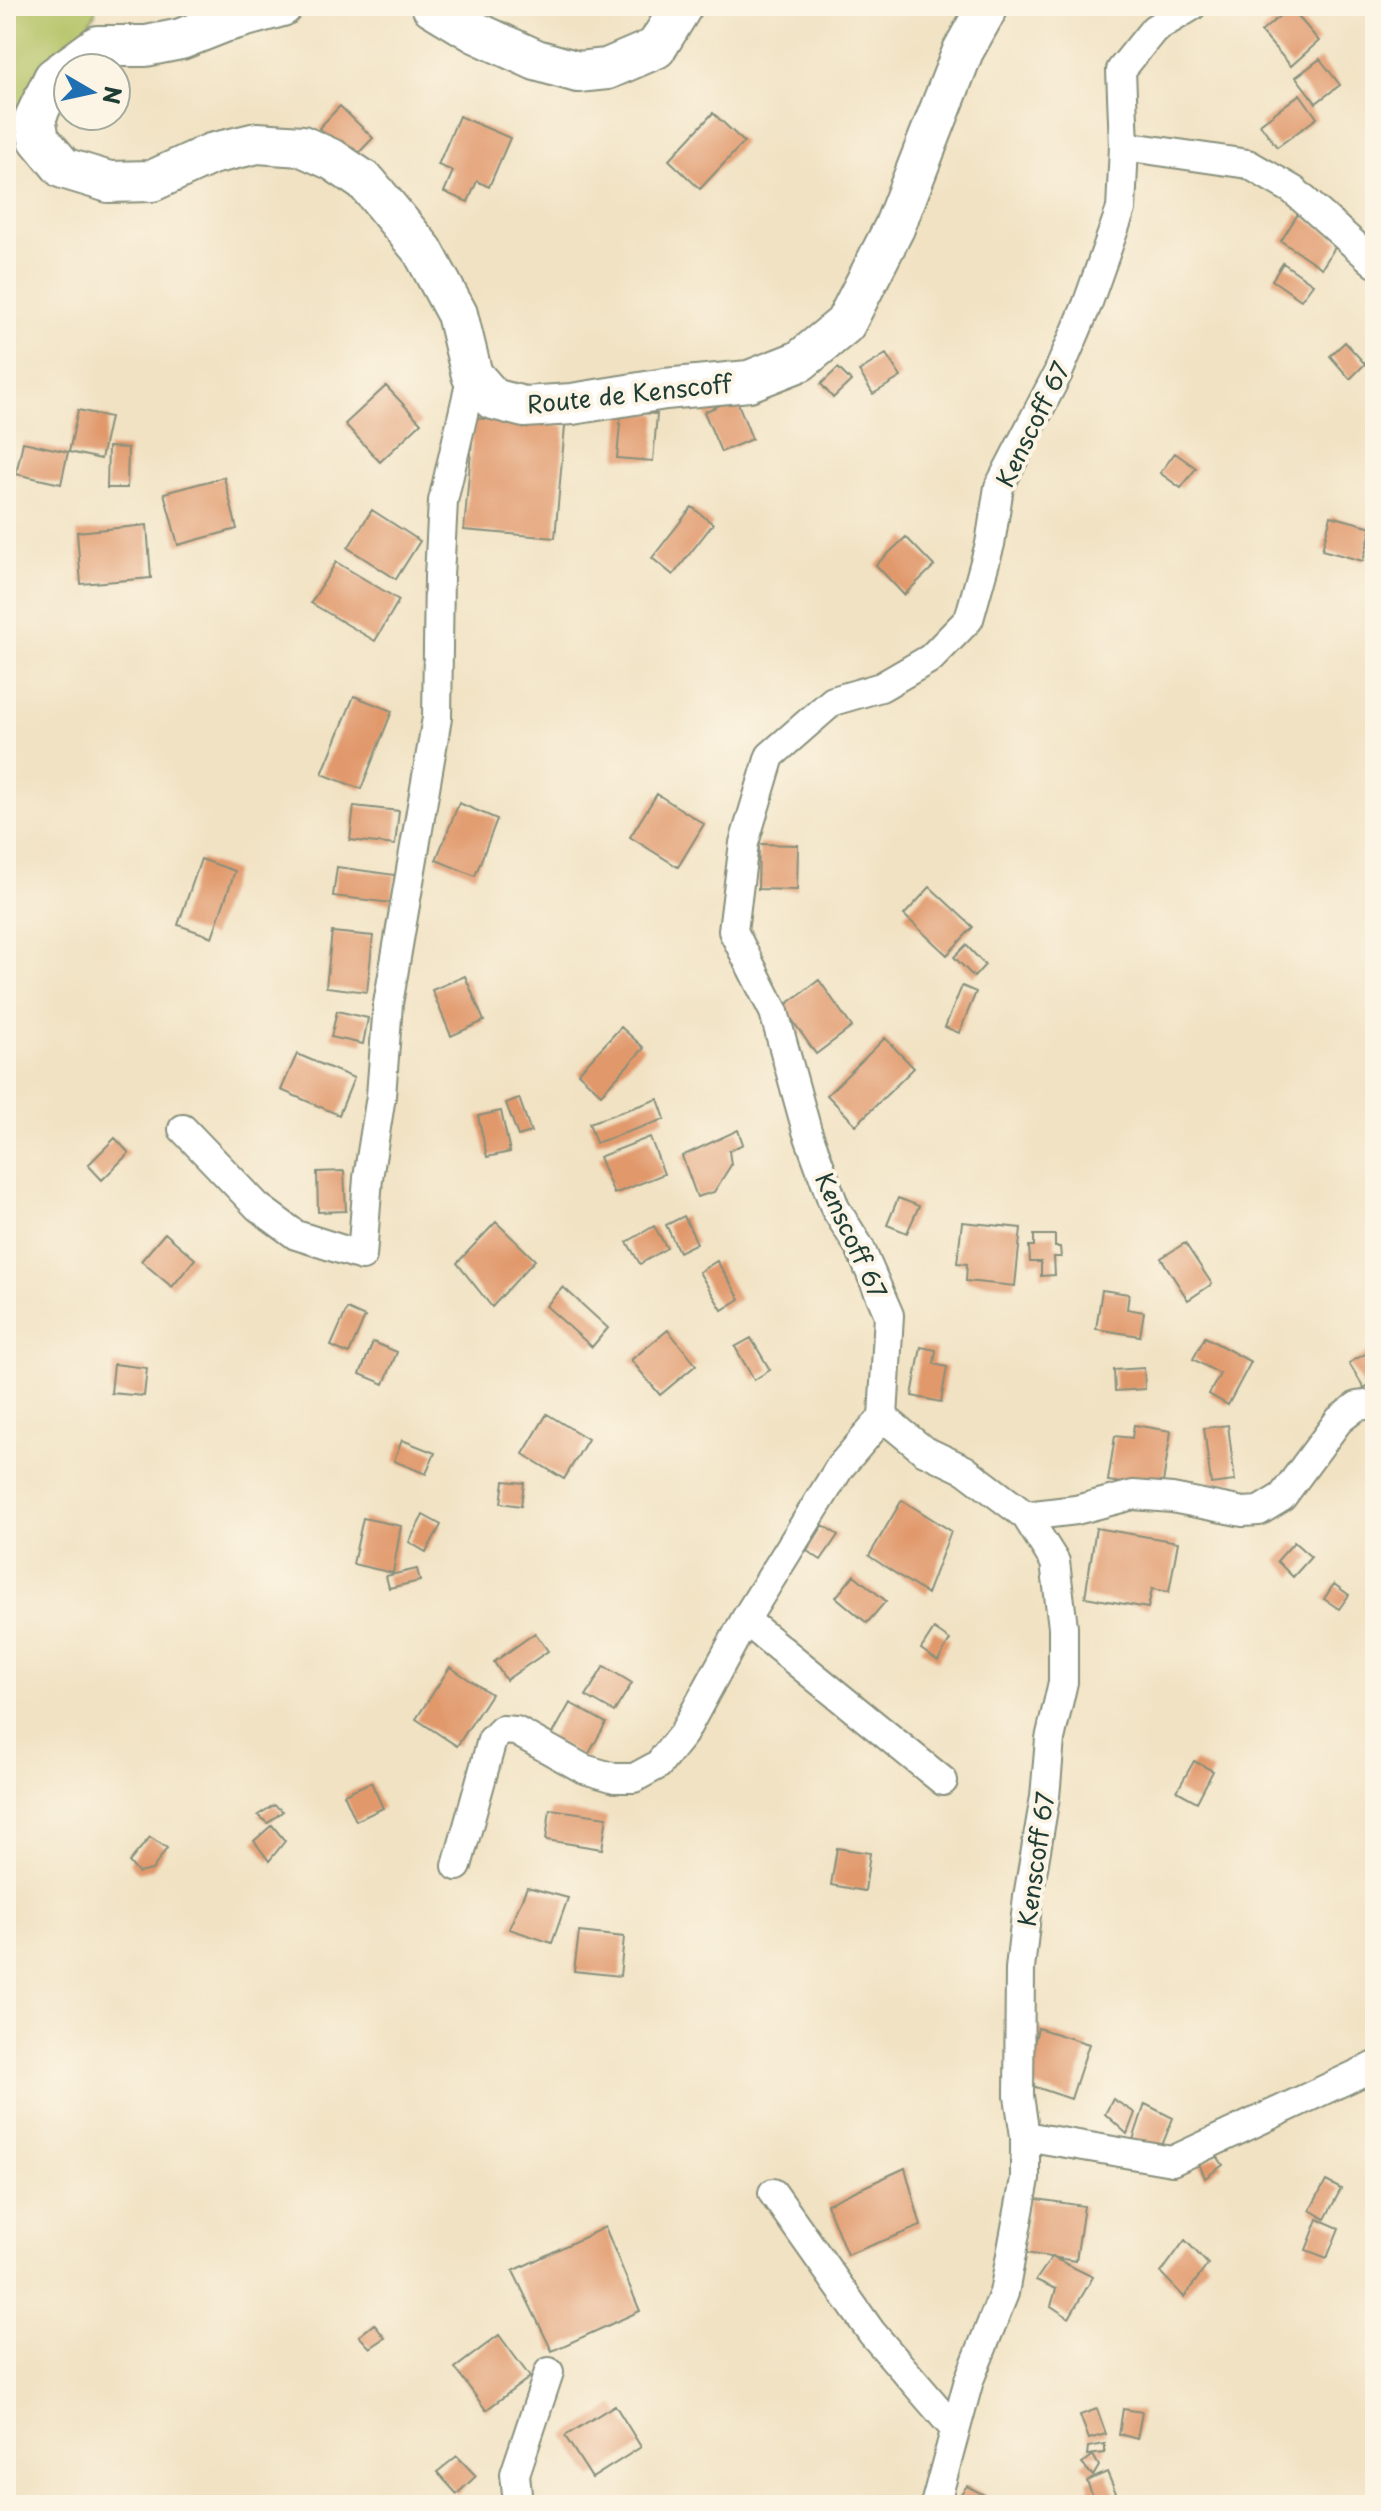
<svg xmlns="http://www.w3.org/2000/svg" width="1381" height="2511" viewBox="0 0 1381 2511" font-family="'Playpen Sans',sans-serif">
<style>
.green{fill:#b3c265;stroke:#69804c;stroke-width:2}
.building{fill:#e1996c}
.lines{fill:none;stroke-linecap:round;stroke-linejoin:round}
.street-casing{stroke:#88907c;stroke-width:32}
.secondary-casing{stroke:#88907c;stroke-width:44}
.street{stroke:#fff;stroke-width:28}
.secondary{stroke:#fff;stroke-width:40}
.labels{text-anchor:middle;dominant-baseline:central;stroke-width:8;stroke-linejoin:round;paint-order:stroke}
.street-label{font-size:24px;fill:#1f3d34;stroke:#fcf5e5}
</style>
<rect width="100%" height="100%" fill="#fcf5e5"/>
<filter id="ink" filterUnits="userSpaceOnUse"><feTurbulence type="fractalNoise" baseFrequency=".0125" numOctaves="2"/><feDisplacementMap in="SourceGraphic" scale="16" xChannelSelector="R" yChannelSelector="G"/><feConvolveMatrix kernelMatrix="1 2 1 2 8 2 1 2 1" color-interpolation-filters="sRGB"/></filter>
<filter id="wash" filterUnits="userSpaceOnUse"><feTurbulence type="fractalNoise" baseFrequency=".006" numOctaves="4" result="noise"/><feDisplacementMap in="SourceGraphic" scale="32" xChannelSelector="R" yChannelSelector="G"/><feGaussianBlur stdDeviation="1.8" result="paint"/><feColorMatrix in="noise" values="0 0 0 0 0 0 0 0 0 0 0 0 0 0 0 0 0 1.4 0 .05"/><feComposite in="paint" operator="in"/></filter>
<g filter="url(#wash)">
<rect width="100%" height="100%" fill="#f1e2c3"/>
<path class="green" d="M6 6H95V14L21 120 6 108Z"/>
<g id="blocks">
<path class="building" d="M1290 7 1319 41 1291 66 1261 32Z
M1320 59 1340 85 1316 103 1296 77Z
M1300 94 1317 118 1277 147 1260 124Z
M340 106 373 138 352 160 319 128Z
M713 113 744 142 700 189 669 160Z
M459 116 510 138 489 187 477 181 468 202 444 192 453 171 438 165Z
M1298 214 1339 241 1322 268 1281 241Z
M1283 263 1313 284 1301 300 1272 280Z
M1345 342 1365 364 1350 379 1330 356Z
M886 354 901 377 873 394 859 371Z
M838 368 851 381 833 398 821 384Z
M386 386 421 423 380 462 345 424Z
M736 398 752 439 721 452 704 412Z
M78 410 110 417 101 459 69 452Z
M621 412 657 414 653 461 617 458Z
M474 418 565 426 555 538 464 530Z
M23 442 68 452 61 484 16 474Z
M108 447 128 448 127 488H107Z
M1175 453 1196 468 1181 488 1160 473Z
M224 477 237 529 178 545 164 493Z
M692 507 713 524 673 575 652 558Z
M372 510 420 541 396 579 348 548Z
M1331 516 1372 527 1363 561 1322 550Z
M147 525 151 578 81 584 77 532Z
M906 537 934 566 904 595 876 565Z
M336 562 399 600 375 641 311 603Z
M354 696 392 711 361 789 322 774Z
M657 794 704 824 678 867 630 837Z
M459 803 497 819 475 876 436 860Z
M354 806 399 811 395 845 350 840Z
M759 844 798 845 797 890 758 889Z
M201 859 235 871 212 937 178 925Z
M337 867 395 875 391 903 333 896Z
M930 887 973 927 947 955 904 915Z
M332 932 373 936 367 992 326 987Z
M966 945 985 965 974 977 954 957Z
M465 976 484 1021 451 1036 432 990Z
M819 980 852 1027 816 1054 783 1007Z
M962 986 976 992 959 1033 945 1027Z
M337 1011 368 1018 363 1044 331 1037Z
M621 1027 644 1048 601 1094 578 1073Z
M885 1038 914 1068 856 1125 827 1095Z
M297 1054 354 1078 339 1115 281 1090Z
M519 1098 531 1132 518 1136 506 1103Z
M658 1099 665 1119 596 1143 589 1123Z
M501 1111 510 1152 487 1157 478 1116Z
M738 1130 743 1144 729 1151 731 1165 714 1192 697 1197 682 1156Z
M650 1137 664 1174 614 1194 599 1157Z
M115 1138 129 1153 102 1180 88 1165Z
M344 1171 346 1211 318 1212 317 1172Z
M898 1198 919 1206 907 1233 887 1225Z
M684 1216 697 1243 679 1252 666 1225Z
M496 1222 535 1260 492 1307 457 1263Z
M962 1222 1021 1228 1015 1286 966 1281 967 1264 957 1263Z
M654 1226 667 1248 640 1264 627 1242Z
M165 1233 195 1259 172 1287 141 1261Z
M1034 1235H1055V1247H1060L1061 1257H1054L1055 1275 1041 1276V1262H1030L1029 1246H1034Z
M1185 1243 1212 1284 1188 1300 1161 1258Z
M717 1261 740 1299 722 1310 699 1272Z
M563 1287 608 1328 592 1347 546 1306Z
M1102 1290 1129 1294 1127 1309 1144 1312 1140 1336 1096 1329Z
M347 1309 365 1317 349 1354 331 1346Z
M668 1330 696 1365 660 1395 631 1360Z
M1205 1337 1251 1362 1228 1405 1209 1394 1220 1374 1193 1359Z
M751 1338 770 1370 754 1380 735 1347Z
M373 1342 397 1352 384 1384 360 1374Z
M921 1347 936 1350 934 1364 947 1367 941 1402 912 1396Z
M1367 1353 1375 1366V1381L1364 1388 1349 1363Z
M114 1364 147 1368 144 1396 111 1393Z
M1144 1368 1145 1389 1115 1391 1114 1370Z
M547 1414 588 1439 564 1479 523 1454Z
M1134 1425 1171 1431 1162 1489 1108 1481 1115 1436 1132 1438Z
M1228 1425 1235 1481 1211 1484 1204 1428Z
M402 1440 435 1453 426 1474 394 1461Z
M504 1481 524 1483 521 1506 501 1503Z
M902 1500 951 1531 927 1594 869 1556Z
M423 1515 441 1525 426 1552 409 1542Z
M363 1518 401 1526 393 1573 353 1564Z
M823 1525 838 1535 821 1560 807 1551Z
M1096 1528 1178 1542 1169 1592 1152 1589 1148 1608 1085 1597Z
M1294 1542 1311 1557 1293 1577 1277 1561Z
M417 1569 420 1581 389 1588 386 1576Z
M854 1575 886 1601 867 1623 836 1597Z
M1334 1584 1349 1595 1339 1609 1324 1599Z
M934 1629 950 1640 938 1661 921 1649Z
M535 1633 548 1651 506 1680 494 1662Z
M604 1666 632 1683 614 1712 586 1696Z
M450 1667 491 1694 457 1746 416 1719Z
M570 1703 606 1723 586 1759 550 1739Z
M1194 1761 1213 1771 1197 1802 1177 1791Z
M371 1782 383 1808 356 1821 344 1794Z
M274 1805 283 1811 268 1823 258 1815Z
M550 1809 607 1817 602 1849 546 1840Z
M272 1825 285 1841 269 1861 254 1841Z
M150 1837 167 1848 152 1870 138 1873 129 1862Z
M837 1848 870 1853 865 1891 831 1885Z
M527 1887 568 1898 552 1943 509 1929Z
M579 1932 624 1937 620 1976 574 1971Z
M1038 2028 1089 2044 1071 2099 1024 2083Z
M1113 2099 1135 2113 1127 2134 1105 2114Z
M1145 2104 1173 2118 1159 2153 1132 2143Z
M1217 2156 1223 2165 1205 2178 1199 2164Z
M905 2168 921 2226 847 2255 827 2204Z
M1326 2181 1341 2189 1325 2219 1310 2210Z
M1030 2198 1084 2206 1076 2261 1025 2253Z
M1318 2219 1339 2228 1327 2258 1306 2250Z
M605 2227 640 2311 552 2351 513 2271Z
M1185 2240 1208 2264 1184 2297 1161 2273Z
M1052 2257 1093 2277 1069 2318 1051 2306 1056 2289 1036 2280Z
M374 2324 385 2338 370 2348 359 2336Z
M499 2335 530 2377 486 2410 455 2368Z
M615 2405 641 2447 592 2478 565 2436Z
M1097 2409 1106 2434 1089 2439 1080 2415Z
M1123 2409 1142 2412 1137 2439 1119 2434Z
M1105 2444V2453L1087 2455 1088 2447Z
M1093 2455 1099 2466 1093 2476 1082 2464Z
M457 2456 476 2476 457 2494 437 2472Z
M1107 2472 1118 2498 1096 2505 1087 2481Z
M967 2486 990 2498 987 2505H952Z"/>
</g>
</g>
<g filter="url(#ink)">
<use href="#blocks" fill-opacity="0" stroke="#88907c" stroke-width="2"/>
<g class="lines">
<g class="street-casing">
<path id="street" d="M1124 146 1248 164 1293 190 1375 263
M183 1129 258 1207 296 1235 362 1256 368 1178 381 1096 388 1004 437 718 439 576 443 501 472 375
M1026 1516 1076 1510 1133 1495 1172 1498 1243 1512 1259 1511 1282 1497 1339 1420 1357 1406 1375 1404
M745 1620 943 1781
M457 1866 492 1740 502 1730 516 1731 584 1769 615 1778H634L658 1765 683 1734 745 1620 840 1467 883 1417
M1025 2136 1172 2161 1375 2066
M773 2193 872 2333 954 2428
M518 2505 515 2474 549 2372
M935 2505 969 2380 1004 2293 1025 2179V2136L1019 2096 1020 1969 1028 1897 1045 1797 1050 1739 1063 1682V1627L1055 1562 1026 1516 965 1470 923 1450 883 1417 889 1315 860 1248 835 1208 807 1131 774 1012 733 931 744 843 770 756 833 701 881 687 931 658 969 619 990 544 999 487 1058 373 1087 305 1121 209 1124 146 1121 70 1154 29 1192 6"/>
</g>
<g class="secondary-casing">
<path id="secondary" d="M282 6 224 22 181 39 146 46H98L54 78 35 118 39 139 63 168 109 182 152 181 211 154 257 143 302 146 333 160 367 183 423 251 457 314 472 375 493 399 524 407 572 404 665 389 749 381 800 361 845 324 894 228 963 51 988 6
M432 6 475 32 536 60 578 72 607 69 656 48 682 6"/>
</g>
<use href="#street" class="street"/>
<use href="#secondary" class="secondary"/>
</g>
</g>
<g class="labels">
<g class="street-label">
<text transform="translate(629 393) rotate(-6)">Route de Kenscoff</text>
<text transform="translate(1032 424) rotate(-64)">Kenscoff 67</text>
<text transform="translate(852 1235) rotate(65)">Kenscoff 67</text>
<text transform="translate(1035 1859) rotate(-82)">Kenscoff 67</text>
</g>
</g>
<rect width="1381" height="2511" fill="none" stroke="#fcf5e5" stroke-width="32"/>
<g transform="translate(92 92) rotate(99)"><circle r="38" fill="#fcf5e5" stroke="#a4ab9e" stroke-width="2"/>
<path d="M0-6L14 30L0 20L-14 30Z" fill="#1f6fb2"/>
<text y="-12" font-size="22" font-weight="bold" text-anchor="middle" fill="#1f3d34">N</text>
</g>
</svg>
